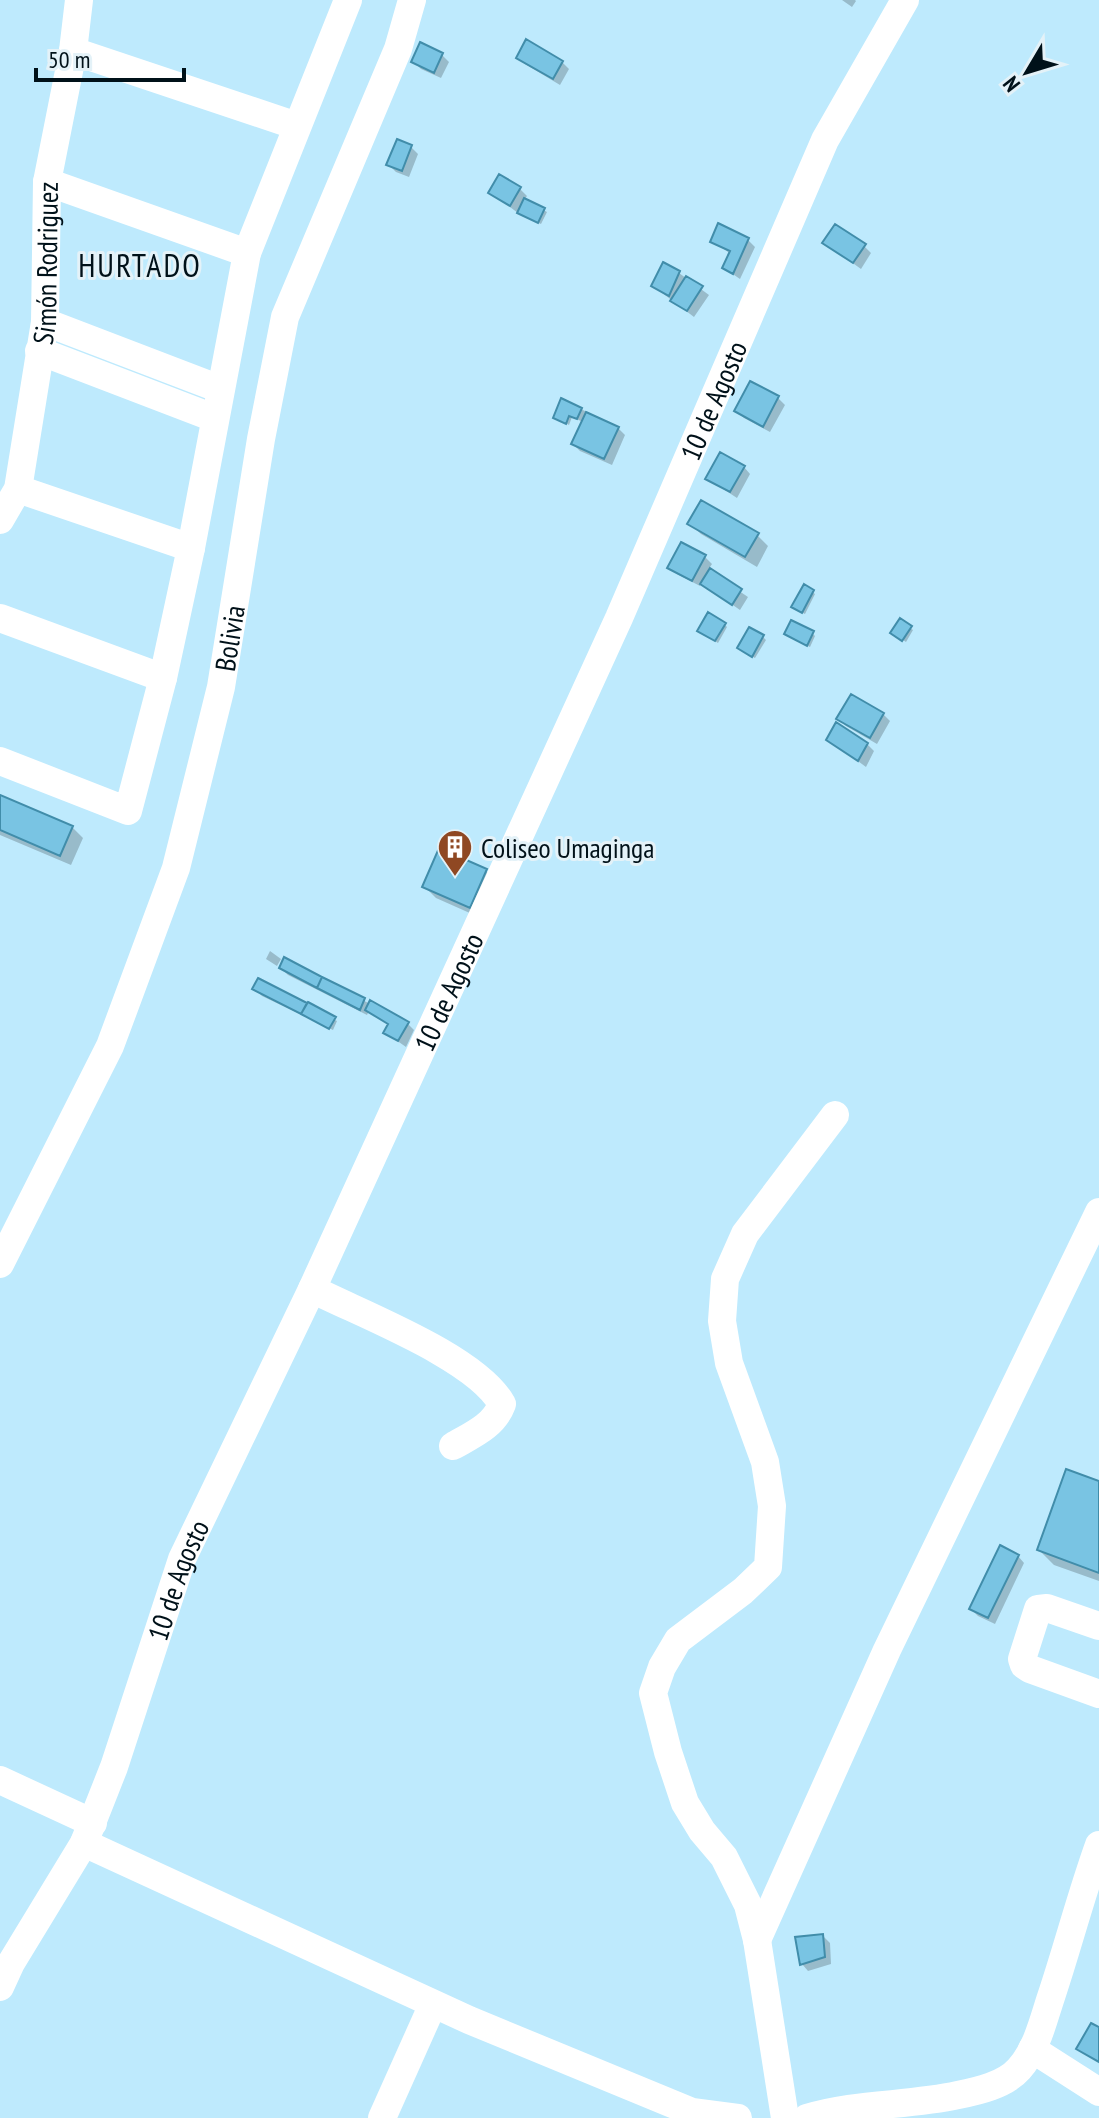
<svg xmlns="http://www.w3.org/2000/svg" width="1099" height="2118" viewBox="0 0 1099 2118" font-family="'PT Sans Narrow',sans-serif">
<style>
.shadow{fill:#0003}
.building{fill:#79c4e3;stroke:#418daa;stroke-width:2}
.lines{fill:none;stroke-linecap:round;stroke-linejoin:round}
.minor{stroke:#fff;stroke-width:28}
.labels{text-anchor:middle;dominant-baseline:central;stroke-width:6;stroke-linejoin:round;paint-order:stroke}
.street-label{font-size:28px;fill:#001119;stroke:#e4f2f8}
.poi-label{font-size:28px;fill:#001119;stroke:#e4f2f8;text-anchor:start}
.quarter-label{font-size:32px;letter-spacing:2px;fill:#001119;stroke:#e4f2f8}
</style>
<rect width="100%" height="100%" fill="#beeafd"/>
<path class="shadow" d="M842 0H855L856 1 852 7Z
M442 55 449 62 441 78 421 69 414 62Z
M518 58 562 62 569 69 560 85 525 64Z
M411 147 418 154 409 177 396 172 389 165Z
M520 189 527 196 524 200 547 212 541 224 522 216 490 192Z
M748 240 755 247 740 279 724 268 731 254 712 241Z
M825 243 864 246 871 253 861 269Z
M663 265 679 273 709 295 694 317 653 286Z
M778 398 785 405 770 432 744 418 737 411Z
M581 409 618 428 625 435 612 465 580 451 573 444 583 422 572 417 569 425 555 417Z
M744 467 750 474 737 498 708 479Z
M690 524 757 535 768 546 757 567 701 534Z
M705 557 712 564 708 570 748 597 740 610 701 583 700 586 677 574 670 567Z
M812 592 815 594 805 614 797 610Z
M724 624 727 627 718 643 703 633Z
M910 628 913 630 906 642 896 635Z
M812 633 815 636 810 647 790 637Z
M763 637 766 640 755 658 742 651Z
M883 714 890 721 877 744 846 726 839 719Z
M828 739 867 744 874 751 866 767Z
M0 797 72 827 83 838 71 865 0 835Z
M486 871 497 882 481 918 436 898 425 887Z
M270 951 281 959 277 966 266 959Z
M285 960 407 1023 414 1030 406 1047 386 1033 390 1026 369 1011 367 1015 288 975 281 968Z
M255 989 305 1004 337 1021 333 1030 262 996Z
M1099 1483V1581L1054 1565 1039 1550Z
M1018 1556 1024 1563 995 1624 978 1616 971 1609Z
M823 1936 830 1943 831 1964 808 1971 802 1964Z"/>
<path class="building" d="M526 39 563 61 553 79 516 58Z
M420 42 443 53 434 73 411 62Z
M397 139 412 145 402 171 386 165Z
M499 174 521 187 510 206 488 193Z
M524 198 545 208 538 223 517 213Z
M718 223 749 238 733 274 722 268 730 251 710 242Z
M835 224 866 244 853 263 822 243Z
M663 262 680 271 669 296 651 286Z
M686 276 703 286 687 311 670 301Z
M750 381 779 396 763 427 734 411Z
M561 398 582 408 577 419 569 416 566 424 553 418Z
M586 412 619 427 604 459 571 444Z
M720 452 745 466 730 492 705 479Z
M701 500 759 533 745 557 687 524Z
M681 542 706 555 692 581 667 568Z
M710 568 742 589 732 605 700 584Z
M804 584 814 590 802 613 791 607Z
M708 612 726 623 715 641 697 631Z
M900 618 912 626 902 641 890 633Z
M791 620 814 631 807 646 784 634Z
M749 627 764 635 752 657 737 648Z
M851 694 884 713 870 738 836 719Z
M836 722 868 743 858 761 826 740Z
M0 795 73 826 60 856 0 830Z
M439 848 487 869 470 908 422 887Z
M284 957 322 977 317 988 279 968Z
M322 977 365 998 360 1010 317 988Z
M258 978 307 1003 301 1014 252 989Z
M370 1000 409 1022 398 1041 383 1033 388 1024 365 1010Z
M308 1002 336 1017 329 1029 301 1014Z
M1066 1469 1099 1481V1573L1037 1550Z
M1000 1545 1019 1555 988 1618 969 1609Z
M823 1934 825 1957 800 1965 795 1937Z
M1091 2023 1099 2027V2062L1076 2049Z"/>
<g class="lines">
<g class="minor">
<path d="M73 51 297 126"/>
<path d="M47 182 247 253"/>
<path d="M45 322 220 389"/>
<path d="M39 351 214 418"/>
<path d="M18 489 191 548"/>
<path id="s1" d="M0 520 18 489 45 322 47 182 73 51 79 0"/>
<path d="M0 618 163 678"/>
<path d="M0 761 128 811 163 678 191 548 247 253 348 0"/>
<path id="s2" d="M0 1264 110 1046 176 868 221 687 261 439 285 317 398 49 412 0"/>
<path d="M312 1289C361 1314 476 1357 502 1404 494 1426 472 1435 453 1446"/>
<path d="M1099 1626 1047 1608 1038 1609 1022 1659 1024 1665 1030 1669 1099 1694"/>
<path d="M0 1780 93 1823"/>
<path d="M84 1843 469 2020 692 2112 738 2118"/>
<path d="M757 1940 887 1650 1099 1212"/>
<path id="s3" d="M0 1987 11 1963 84 1843 114 1767 182 1559 312 1289 619 618 825 140 905 0"/>
<path d="M1032 2049 1099 2092"/>
<path d="M382 2118 433 2004"/>
<path d="M785 2118 757 1940 748 1905 724 1857 702 1831 685 1803 668 1752 653 1693 662 1667 678 1640 743 1591 768 1567 772 1506 765 1462 729 1363 722 1321 725 1279 745 1234 835 1115"/>
<path d="M807 2118C856 2103 908 2106 958 2095 978 2091 1005 2085 1019 2069 1037 2049 1043 2021 1051 1997 1068 1946 1081 1895 1099 1845"/>
</g>
</g>
<defs>
<g id="building-pin" transform="scale(1.8)"><path d="M0 17L-7.5 6A9.5 9.5 0 1 1 7.5 6Z" fill="#8f4823" stroke="#e4f2f8"/><path d="M-4-6H4V6H1V3H-1V6H-4ZM-2.5-4.3h1.7v1.8h-1.7ZM.8-4.3h1.7v1.8H.8ZM-2.5-1h1.7V.8h-1.7ZM.8-1h1.7V.8H.8Z" fill="#fff"/></g>
</defs>
<g fill-rule="evenodd">
<use href="#building-pin" x="455" y="847"/>
</g>
<g class="labels">
<g class="street-label">
<text stroke="none"><textPath href="#s1" startOffset="264">Simón Rodriguez</textPath></text>
<text stroke="none"><textPath href="#s3" startOffset="1742">10 de Agosto</textPath></text>
<text stroke="none"><textPath href="#s2" startOffset="670">Bolivia</textPath></text>
<text stroke="none"><textPath href="#s3" startOffset="1094">10 de Agosto</textPath></text>
<text stroke="none"><textPath href="#s3" startOffset="446">10 de Agosto</textPath></text>
</g>
<g class="poi-label">
<text x="481" y="847">Coliseo Umaginga</text>
</g>
<g class="quarter-label">
<text x="140" y="265">HURTADO</text>
</g>
</g>
<g transform="translate(1027 72) rotate(232)" stroke="#e4f2f8" stroke-width="6" paint-order="stroke">
<path d="M0-6L14 30L0 20L-14 30Z" fill="#001119"/>
<text y="-12" font-size="22" font-weight="bold" text-anchor="middle" fill="#001119">N</text>
</g>
<path d="M36 68v12h148v-12" fill="none" stroke="#001119" stroke-width="4"/>
<text x="48" y="68" font-size="24" fill="#001119" stroke="#e4f2f8" stroke-width="6" paint-order="stroke">50 m</text>
</svg>
